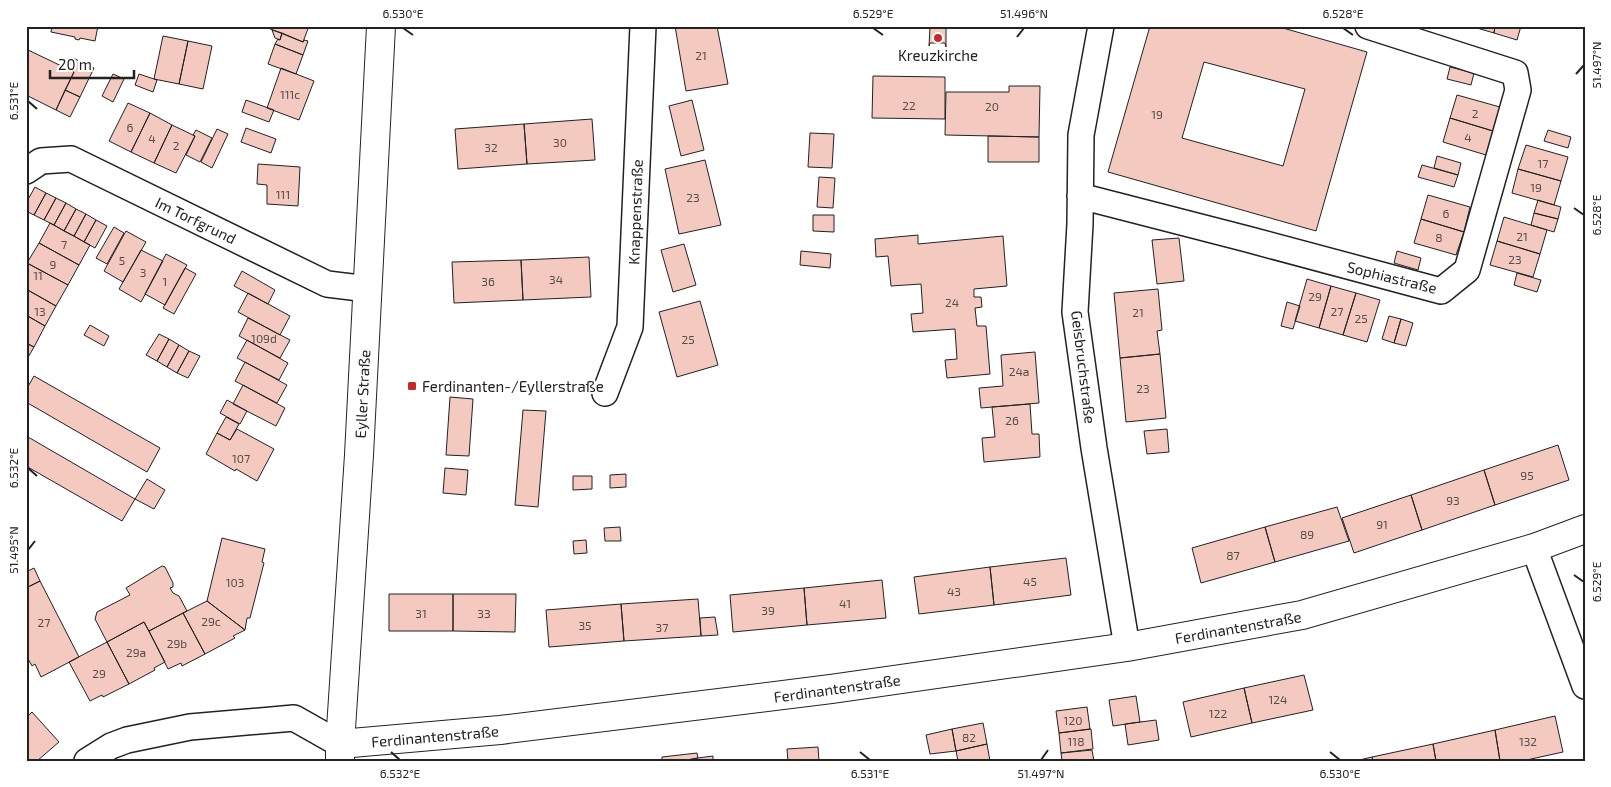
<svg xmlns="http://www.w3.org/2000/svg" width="1611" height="787" viewBox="0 0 1611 787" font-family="'Exo 2',sans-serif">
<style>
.building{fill:#f3c9c0;stroke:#222;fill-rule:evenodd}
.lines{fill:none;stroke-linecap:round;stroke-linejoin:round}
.minor-casing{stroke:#222;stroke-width:28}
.tertiary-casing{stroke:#222;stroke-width:30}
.secondary-casing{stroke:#222;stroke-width:30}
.minor{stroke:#fff;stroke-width:25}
.tertiary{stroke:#fff;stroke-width:28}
.secondary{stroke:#fff;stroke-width:28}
.ticks{fill:none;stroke:#222;stroke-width:2}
.poi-dot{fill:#c62828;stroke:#fff;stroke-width:2}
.labels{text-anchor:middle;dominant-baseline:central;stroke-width:4;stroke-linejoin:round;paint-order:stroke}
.number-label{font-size:12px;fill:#564c4a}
.poi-label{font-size:15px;fill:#222;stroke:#fff}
.street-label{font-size:15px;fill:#222;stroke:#fff}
.neatline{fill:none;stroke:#222;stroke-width:2}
.ticks-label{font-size:12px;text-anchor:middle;fill:#222}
</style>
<rect width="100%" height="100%" fill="#fff"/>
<path class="building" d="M52 26H98L95 41 80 38 79 40 75 39V37L51 32Z
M263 26H309L303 42Z
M675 26H717L728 84 686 91Z
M930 26H946V47L945 43H930L929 46Z
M1150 26H1276L1367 52 1316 231 1108 172ZM1204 62 1305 89 1283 166 1182 138Z
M1470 26H1495L1494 33Z
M1495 26H1521L1517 40 1494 33Z
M272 30 282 33 280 40 275 38Z
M282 33 303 42 304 40 308 41 303 55 275 44 278 39 280 40Z
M163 36 188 41 179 84 154 79Z
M188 41 212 46 203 89 179 84Z
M275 44 303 55 296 74 268 64Z
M26 49 74 72 56 110 26 95Z
M73 58 94 68 80 97 65 90 74 72 68 69Z
M1450 67 1474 73 1471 85 1447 79Z
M281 68 314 81 299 120 267 108Z
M113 74 124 79 113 102 102 96Z
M139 74 157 80 153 92 135 85Z
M873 76 945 77V119L872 118Z
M1009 86H1040L1039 137 945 135 946 92H1009Z
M65 90 80 97 70 117 56 110Z
M1457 95 1500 107 1493 131 1450 118Z
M246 100 274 110 269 122 242 112Z
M692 100 704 150 681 156 669 106Z
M128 103 150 113 131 152 109 141Z
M150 113 172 125 154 163 131 152Z
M1450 118 1493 131 1486 155 1443 142Z
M592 119 595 160 527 164 524 124Z
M524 124 527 164 458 169 455 129Z
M172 125 195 136 176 173 154 163Z
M246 128 276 139 271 153 241 142Z
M217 129 228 134 212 168 201 162Z
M196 130 212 138 200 162 186 155 195 136 193 135Z
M1548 130 1571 137 1568 148 1544 141Z
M810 133 834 134 832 168 808 167Z
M988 136 1039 137V162H988Z
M1526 145 1568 157 1561 181 1518 169Z
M1437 156 1461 163 1458 175 1434 168Z
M705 160 721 225 679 234 665 169Z
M258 164 300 167 298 206 267 204V185L257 184Z
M1422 165 1458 175 1454 187 1418 177Z
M1518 169 1561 181 1554 205 1512 193Z
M819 177 835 178 833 208 817 207Z
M35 187 46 193 34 215 26 211V203Z
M46 193 56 198 44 220 34 215Z
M1428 195 1470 207 1464 232 1421 219Z
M56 198 66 203 54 225 44 220Z
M1538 200 1561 207 1558 219 1534 213Z
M66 203 76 209 64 231 54 225Z
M76 209 86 214 74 236 64 231Z
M1534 213 1558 219 1554 232 1531 225Z
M86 214 96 220 84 242 74 236Z
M813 215H834V232L813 231Z
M1504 217 1547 230 1540 254 1497 241Z
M1421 219 1464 232 1456 255 1414 243Z
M96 220 107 226 95 248 84 242Z
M50 223 90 245 79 265 39 243Z
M114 227 124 233 107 264 96 258Z
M126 231 146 242 123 282 104 271Z
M918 235V244L1003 236 1007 286 974 289V297H981L982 307 975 308 977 326H986L990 374 947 378 945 360 957 359 955 329 913 332 911 314 923 313 921 284 891 286 888 256 876 257 875 239Z
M1179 238 1184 281 1157 284 1152 240Z
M1497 241 1540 254 1533 277 1490 265Z
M39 243 79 265 68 285 27 263Z
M684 244 696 285 673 292 661 250Z
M141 250 163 261 141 302 119 289Z
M801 251 831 254 830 268 800 265Z
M1397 251 1421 258 1418 270 1394 263Z
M166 254 187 265 165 305 145 294Z
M589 257 591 297 523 300 521 260Z
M521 260 523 300 454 303 452 262Z
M27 263 68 285 56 306 26 289Z
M185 268 196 274 174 314 163 308Z
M242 271 275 290 268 304 234 286Z
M1517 273 1541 280 1537 292 1514 285Z
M1307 279 1331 286 1319 328 1295 321Z
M1331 286 1356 293 1343 335 1319 328Z
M26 289 56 306 45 326 26 315Z
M1158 289 1162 330 1157 331 1160 354 1120 358 1114 293Z
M248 293 290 316 280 335 238 312Z
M1356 293 1380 300 1367 342 1343 335Z
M700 301 718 365 677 377 659 312Z
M1287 302 1300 306 1293 329 1281 326Z
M26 315 45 326 34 347 26 343Z
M1389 316 1401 319 1394 343 1382 339Z
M248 318 290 340 280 358 239 336Z
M1401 319 1413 323 1406 346 1394 343Z
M90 325 109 336 104 346 84 335Z
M159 334 169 339 157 361 146 355Z
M169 339 179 345 167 367 157 361Z
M247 340 288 363 279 380 237 358Z
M26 343 34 347 26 361Z
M179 345 189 351 177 373 167 367Z
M189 351 200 356 188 378 177 373Z
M1035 352 1039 403 981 408 979 388 1003 386 1001 355Z
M1160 354 1166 418 1126 422 1120 358Z
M245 362 287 385 277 403 235 381Z
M34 376 160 448 147 472 26 402V390Z
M243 385 285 408 276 426 233 404Z
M450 397 473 399 469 456 446 455Z
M227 400 247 411 240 424 220 413Z
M1030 404 1032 434H1039L1040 457 984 462 982 438 995 437 992 407Z
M523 410 546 411 538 507 515 505Z
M226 417 239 424 230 440 217 433Z
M237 429 274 449 257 481 236 469 235 471 206 454 217 433 230 440Z
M1167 429 1169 452 1147 454 1144 431Z
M28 437 135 499 122 521 26 466V440Z
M1558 445 1569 480 1495 505 1484 470Z
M445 468 468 470 466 495 443 493Z
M1484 470 1495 505 1422 530 1411 495Z
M626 474V487L610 488V475Z
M573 476H592V489L573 490Z
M147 479 165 490 154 509 135 499Z
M1411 495 1422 530 1354 553 1342 518Z
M1337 507 1349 541 1275 562 1265 527Z
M620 527 621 541H605L604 528Z
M1265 527 1275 562 1201 583 1192 548Z
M222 538 265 549 262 562 264 563 250 618H247L245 630 207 601Z
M586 540 587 553 574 554 573 541Z
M1066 558 1071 595 994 605 990 567Z
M162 566 165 567 173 583V587L170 588 173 593 179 596 187 611 149 631 144 622 107 642 95 619 97 612 130 595 126 588Z
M990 567 994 605 919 614 914 577Z
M34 568 40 581 26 588V572Z
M882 580 886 618 807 625 804 588Z
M40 581 79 657 41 677 35 664 32 666 26 655V588Z
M804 588 807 625 733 632 730 595Z
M389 594H453V631H389Z
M453 594H516L515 632 453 631Z
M698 599 701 636 624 641 621 604Z
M207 601 245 630 233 636 235 638 205 654 183 613Z
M621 604 624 641 549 647 546 610Z
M183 613 205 654 182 666 181 663 168 669 149 631Z
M715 617 718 635 701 636 700 618Z
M144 622 165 662 154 668 155 670 129 684 107 642Z
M107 642 129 684 103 697 102 695 90 701 69 662Z
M1304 675 1313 710 1252 723 1244 688Z
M1244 688 1252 723 1191 737 1183 702Z
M1136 696 1140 722 1113 726 1109 700Z
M1087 707 1090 729 1059 733 1056 711Z
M32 712 59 742 37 761H26V718Z
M1555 716 1563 752 1522 761H1500L1495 730Z
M1156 720 1159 740 1128 745 1125 724Z
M983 723 987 744 956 751 952 729Z
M952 729 956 751 930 754 926 735Z
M1091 729 1093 749 1061 753 1059 733Z
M1495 730 1500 761H1436L1433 744Z
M987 744 990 761H958L956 751Z
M1433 744 1436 761H1373L1372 757Z
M818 747 819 761H788L787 749Z
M1092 750 1094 761H1062L1061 753Z
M697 753 698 758 681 761H662V757Z
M713 756V761H682L698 758Z
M1372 757 1373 761H1355Z"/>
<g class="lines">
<g class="minor-casing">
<path id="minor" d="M1101 26 1081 135 1080 224 1075 312 1094 448 1127 647
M26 171 41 161 71 159 327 284 368 289
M1080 196 1247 239 1441 291 1467 270 1518 90 1515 73 1368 26
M605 393 630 327 643 26
M1534 548 1585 686
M87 761 111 746 127 740 190 727 294 718 340 744"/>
</g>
<g class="tertiary-casing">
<path id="tertiary" d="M340 744 500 730 831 689 1127 647 1302 615 1534 548 1585 529"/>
</g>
<g class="secondary-casing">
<path id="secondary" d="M340 761V744L359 455 381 26"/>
</g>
<use href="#minor" class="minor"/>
<use href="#tertiary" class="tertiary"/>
<use href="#secondary" class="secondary"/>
</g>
<path class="ticks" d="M403 28 413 35M873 28 883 35M1343 28 1353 35M1017 37 1024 28M1576 74 1584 65M28 101 37 109M1574 208 1584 215M28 468 37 476M28 550 35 541M1574 575 1584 582M391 752 400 760M860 752 870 760M1330 752 1340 760M1041 760 1048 750"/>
<g class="poi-dot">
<circle cx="938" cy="38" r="5"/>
<rect x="407" y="381" width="10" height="10" rx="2.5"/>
</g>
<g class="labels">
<g class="number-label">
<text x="701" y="55">21</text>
<text x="290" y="94">111c</text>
<text x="909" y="105">22</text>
<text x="992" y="106">20</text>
<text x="1475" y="113">2</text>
<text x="1157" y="114">19</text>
<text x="130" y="127">6</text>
<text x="1468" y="137">4</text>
<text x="152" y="138">4</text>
<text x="560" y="142">30</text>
<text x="176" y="145">2</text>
<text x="491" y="147">32</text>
<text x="1543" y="163">17</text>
<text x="1536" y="187">19</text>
<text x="283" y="194">111</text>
<text x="693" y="197">23</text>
<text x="1446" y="213">6</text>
<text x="1522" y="236">21</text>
<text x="1439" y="237">8</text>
<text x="64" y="244">7</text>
<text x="1515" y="259">23</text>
<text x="122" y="260">5</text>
<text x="53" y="264">9</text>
<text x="143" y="272">3</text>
<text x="38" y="275">11</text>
<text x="556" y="279">34</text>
<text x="165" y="281">1</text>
<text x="488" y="281">36</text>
<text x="1315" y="296">29</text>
<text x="952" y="302">24</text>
<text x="40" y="311">13</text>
<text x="1337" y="311">27</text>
<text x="1138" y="312">21</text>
<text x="1361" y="318">25</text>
<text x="264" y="338">109d</text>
<text x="688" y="339">25</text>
<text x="1019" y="371">24a</text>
<text x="1143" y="388">23</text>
<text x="1012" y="420">26</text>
<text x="241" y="458">107</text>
<text x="1527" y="475">95</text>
<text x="1453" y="500">93</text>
<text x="1382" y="524">91</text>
<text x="1307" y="534">89</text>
<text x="1233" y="555">87</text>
<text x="1030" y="581">45</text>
<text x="235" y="582">103</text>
<text x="954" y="591">43</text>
<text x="845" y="603">41</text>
<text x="768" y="610">39</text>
<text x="421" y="613">31</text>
<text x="484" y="613">33</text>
<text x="211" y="621">29c</text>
<text x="44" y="622">27</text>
<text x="585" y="625">35</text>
<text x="662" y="627">37</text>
<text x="177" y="643">29b</text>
<text x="136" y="652">29a</text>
<text x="99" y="673">29</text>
<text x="1278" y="699">124</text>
<text x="1218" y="713">122</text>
<text x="1073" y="720">120</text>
<text x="969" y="737">82</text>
<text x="1076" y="741">118</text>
<text x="1528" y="741">132</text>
</g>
<g class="poi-label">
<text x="938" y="55">Kreuzkirche</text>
<text x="422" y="386" text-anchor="start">Ferdinanten-/Eyllerstraße</text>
</g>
<g class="street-label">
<text transform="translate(635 212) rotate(-88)">Knappenstraße</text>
<text transform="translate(196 220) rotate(26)">Im Torfgrund</text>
<text transform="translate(1392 277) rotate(14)">Sophiastraße</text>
<text transform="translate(1084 367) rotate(83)">Geisbruchstraße</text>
<text transform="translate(362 394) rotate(-87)">Eyller Straße</text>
<text transform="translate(1238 627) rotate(-10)">Ferdinantenstraße</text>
<text transform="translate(837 688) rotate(-8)">Ferdinantenstraße</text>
<text transform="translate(435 736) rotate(-5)">Ferdinantenstraße</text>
</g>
</g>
<rect width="1611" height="787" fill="none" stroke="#ffffff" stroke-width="55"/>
<path d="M50 70v8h84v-8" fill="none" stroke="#222222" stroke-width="2.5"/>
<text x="58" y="70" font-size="15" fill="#222222" stroke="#ffffff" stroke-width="4" paint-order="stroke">20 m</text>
<rect x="28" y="28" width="1556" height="732" class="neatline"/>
<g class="ticks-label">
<text x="403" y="18">6.530°E</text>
<text x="873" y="18">6.529°E</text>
<text x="1024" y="18">51.496°N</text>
<text x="1343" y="18">6.528°E</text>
<text transform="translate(1597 65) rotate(-90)" y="4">51.497°N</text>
<text transform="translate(14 101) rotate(-90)" y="4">6.531°E</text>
<text transform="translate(1597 215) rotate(-90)" y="4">6.528°E</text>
<text transform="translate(14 468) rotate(-90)" y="4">6.532°E</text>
<text transform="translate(14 550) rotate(-90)" y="4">51.495°N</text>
<text transform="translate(1597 582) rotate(-90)" y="4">6.529°E</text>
<text x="400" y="778">6.532°E</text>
<text x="870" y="778">6.531°E</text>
<text x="1041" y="778">51.497°N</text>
<text x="1340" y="778">6.530°E</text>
</g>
</svg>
